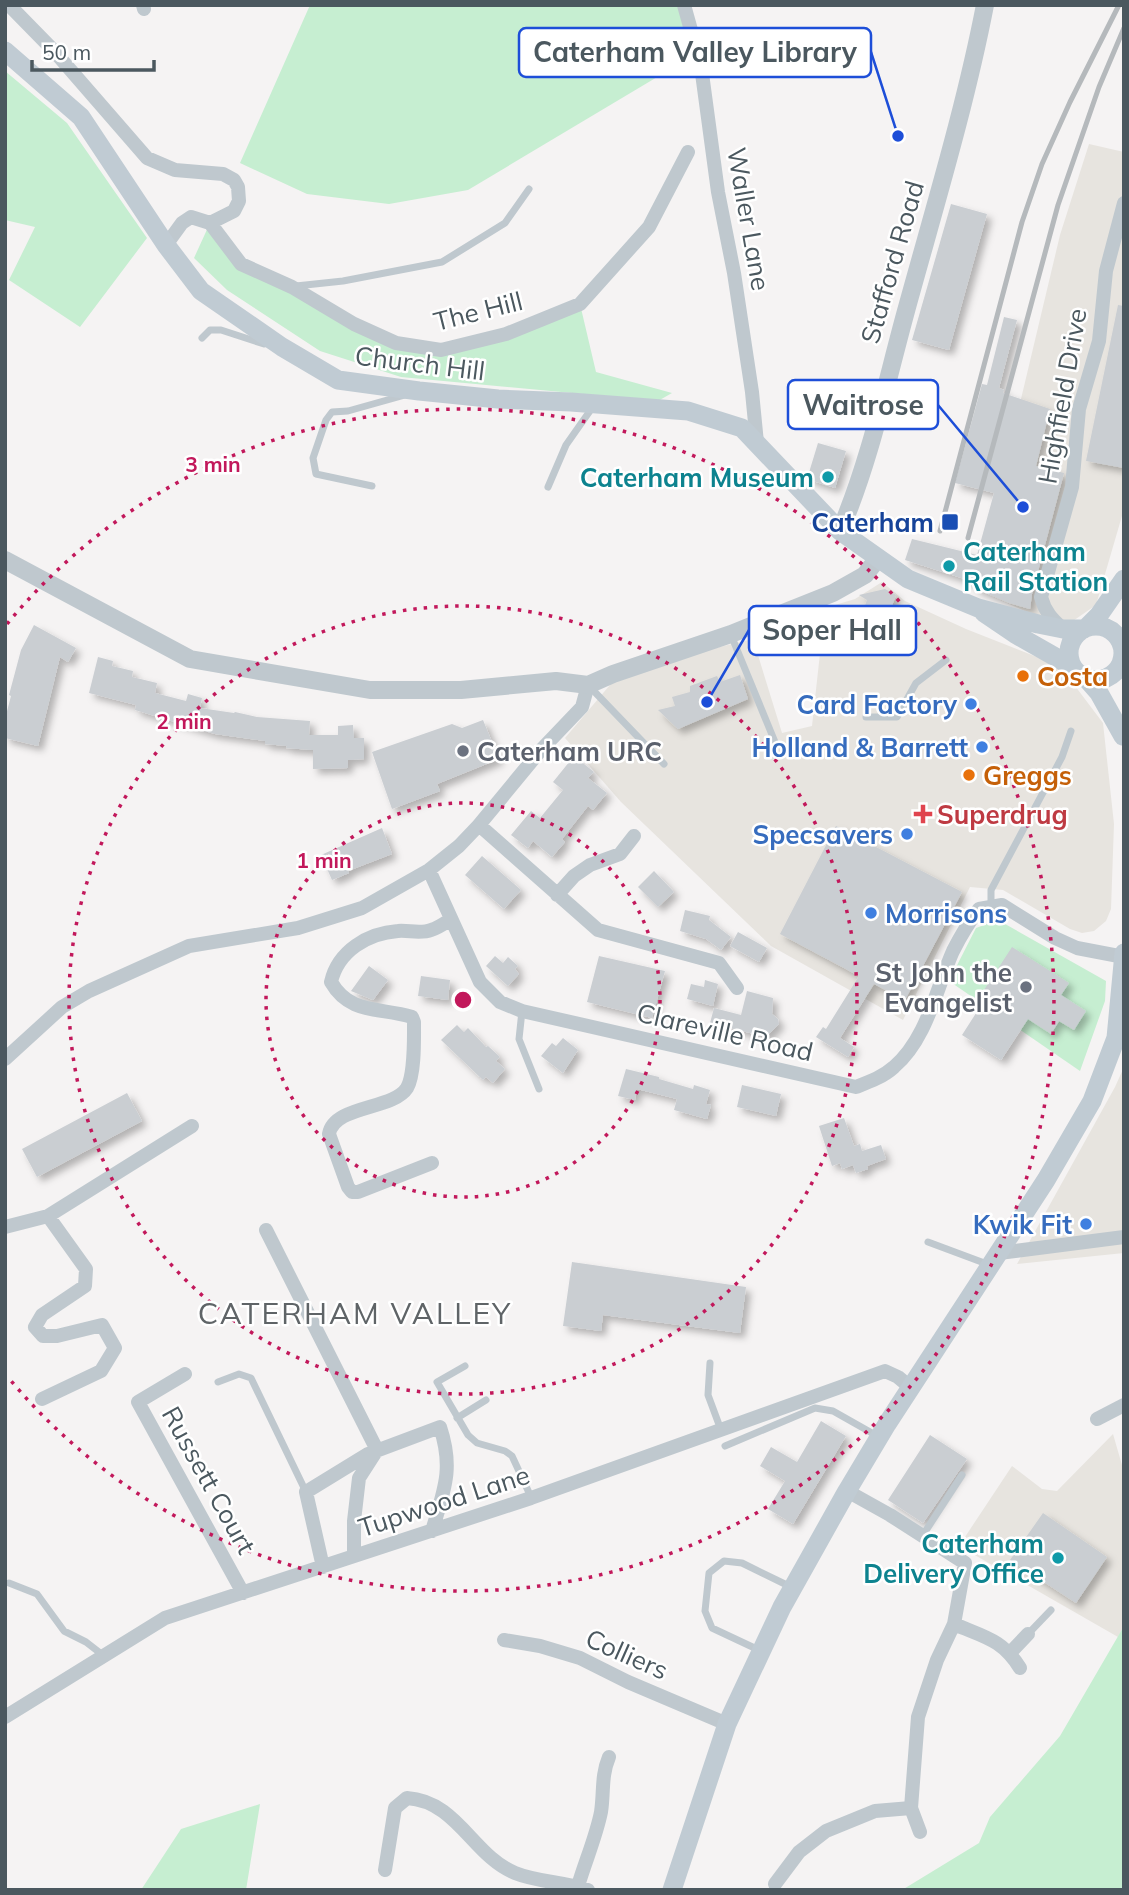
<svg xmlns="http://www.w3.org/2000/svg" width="1129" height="1895" viewBox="0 0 1129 1895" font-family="Mulish,sans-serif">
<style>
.commercial{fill:#e7e4df}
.green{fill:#c6eed1}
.building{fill:#caced2;filter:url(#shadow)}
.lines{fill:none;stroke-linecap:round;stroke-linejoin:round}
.service{stroke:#bfc8ce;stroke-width:7}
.minor{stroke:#bfc8ce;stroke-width:14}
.tertiary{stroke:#bfc8ce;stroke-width:18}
.secondary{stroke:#c0cbd3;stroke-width:19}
.rail{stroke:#b5b9bc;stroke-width:5}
.ring{fill:none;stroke:#c2185b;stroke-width:3.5;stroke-dasharray:3.5 7}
.culture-dot{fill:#0f9aa8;stroke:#fff;stroke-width:2.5}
.transit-dot{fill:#1a4fb4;stroke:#fff;stroke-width:2.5}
.food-dot{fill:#e8710a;stroke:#fff;stroke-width:2.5}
.shop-dot{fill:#3f7fe0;stroke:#fff;stroke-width:2.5}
.worship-dot{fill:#6b7280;stroke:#fff;stroke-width:2.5}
.health-dot{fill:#e0444e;stroke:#fff;stroke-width:2.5}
.labels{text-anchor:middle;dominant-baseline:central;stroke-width:5;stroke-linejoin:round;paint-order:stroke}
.street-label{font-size:26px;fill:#4b585f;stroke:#fff}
.culture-label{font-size:26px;font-weight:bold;fill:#0d838f;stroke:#fff;text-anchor:end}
.transit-label{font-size:26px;font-weight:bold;fill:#164399;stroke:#fff;text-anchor:end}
.food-label{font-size:26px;font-weight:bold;fill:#c56008;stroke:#fff;text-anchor:start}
.shop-label{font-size:26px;font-weight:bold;fill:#366cbe;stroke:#fff;text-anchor:end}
.worship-label{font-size:26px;font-weight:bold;fill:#5b616d;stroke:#fff;text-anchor:start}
.health-label{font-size:26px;font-weight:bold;fill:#be3a42;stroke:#fff;text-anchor:start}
.quarter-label{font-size:30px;letter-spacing:2px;fill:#5f6467;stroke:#fff}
.centre{fill:#c2185b;stroke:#fff;stroke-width:3.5}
.ring-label{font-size:21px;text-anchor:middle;font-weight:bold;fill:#c2185b;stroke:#fff;stroke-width:5;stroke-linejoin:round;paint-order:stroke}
.leader{fill:none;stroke:#1d4ed8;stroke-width:2.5}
.callout-dot{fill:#1d4ed8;stroke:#fff;stroke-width:2.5}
.callout{fill:#fff;stroke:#1d4ed8;stroke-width:2.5}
.callout-label{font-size:28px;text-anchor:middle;font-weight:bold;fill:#4b585f}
</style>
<defs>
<filter id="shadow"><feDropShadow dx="5" dy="5" stdDeviation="3.5" flood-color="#0004"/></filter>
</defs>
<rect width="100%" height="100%" fill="#f5f3f3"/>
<path class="commercial" d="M1089 144 1124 152V509L1096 605 1070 623 1029 613 974 588 971 581 1021 399 1060 235Z
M882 582 905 601 966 629 1060 666 1103 723 1114 824 1111 909 1106 921 1094 931 1082 933 1070 929 1003 890 970 887 903 1020 771 946 621 802 565 738 615 679 707 650 753 639 782 733 812 726 825 608 855 599Z
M1124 1067V1253L1017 1264 1115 1087Z
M1113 1434 1124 1472V1626L1118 1637 959 1546 1012 1466 1042 1489 1057 1491Z"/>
<path class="green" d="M310 5H686L679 64 468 190 389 204 307 194 240 163Z
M5 71 67 123 147 238 80 327 9 280 35 227 5 220Z
M210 223 241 264 396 343 440 350 580 304 596 372 672 393 658 401 401 377 320 351 227 290 194 258Z
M998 920 1106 981 1105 1001 1080 1071 949 981 976 928Z
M1124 1626V1890H902L979 1843 990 1817 1060 1736Z
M260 1804 246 1890H141L181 1829Z"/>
<path class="building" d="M951 204 987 214 949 350 912 340Z
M1118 305 1124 306V468L1086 461Z
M1004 317 1017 320 999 388 1004 390 1003 393 1050 409 1036 466 1064 473 1032 594 1030 609 1009 603 974 588 971 581 905 560 912 539 977 555 994 493 955 483 982 384 987 385Z
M818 443 846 451 835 488 807 479Z
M885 589 896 595 890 611 881 606 879 616 863 611 867 600 859 595Z
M34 625 76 648 68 662 60 657 38 746 5 738V719L11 696 9 695 21 650Z
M98 657 113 661 112 666 133 671 132 677 157 683 155 693 186 701 188 694 202 698 200 708 234 713 235 712 257 717 310 721 309 735H338V726L353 725 354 738H364V759L348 760V768L313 769V750L286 748 287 746 265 744V741L215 734 135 710 136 705 89 693Z
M740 675 748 699 678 729 658 710 675 706 672 697 690 692V686L717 676 720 682Z
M483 720 499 759 437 784 440 791 392 809 372 752 452 724 462 728Z
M574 756 594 772 588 778 607 793 593 810 588 806 562 839 565 842 552 857 533 841 528 848 511 835 531 811 540 818 563 790 553 782Z
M836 826 962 892 905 1000 874 984 840 1038 854 1047 848 1057 816 1037 823 1027 826 1029 859 976 780 934Z
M382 828 392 854 348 871 349 873 332 880 321 855Z
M482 856 521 890 504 909 465 875Z
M654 871 674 892 658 907 638 887Z
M685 910 710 916 709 920 731 937 721 950 706 939 680 931Z
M738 932 767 948 759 962 730 946Z
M1012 947 1069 983 1061 995 1086 1011 1074 1030 1059 1021 1051 1034 1028 1019 1001 1060 962 1035 989 993 984 990Z
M495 956 503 963 508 957 518 966 515 969 519 974 508 986 486 966Z
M599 956 665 971 652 1018 587 1002Z
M369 966 388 980 373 1000 351 991Z
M421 976 450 980 448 1000 418 996Z
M705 980 718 984 713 1006 687 999 691 984 704 987Z
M747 991 773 998 772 1014 778 1019 779 1024 766 1037 710 1023 714 1008 741 1015Z
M457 1025 464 1032 468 1028 486 1047 488 1046 500 1057 496 1061 505 1069 493 1083 486 1077 483 1080 441 1040Z
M563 1038 578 1050 563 1073 541 1056 552 1043 556 1046Z
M626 1069 659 1077V1079L693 1089 694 1085 710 1090 706 1104 711 1105 707 1119 674 1110 677 1099 637 1089 635 1100 618 1096Z
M742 1085 781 1094 776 1116 737 1107Z
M127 1093 142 1121 37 1177 22 1149Z
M844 1118 854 1146 860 1144 862 1151 881 1145 886 1159 867 1166 868 1169 856 1173 853 1165 842 1169 840 1163 832 1166 819 1126Z
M572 1262 746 1287 740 1333 603 1315 601 1331 563 1326Z
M821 1421 846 1436 793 1524 768 1509 785 1481 760 1466 771 1447 797 1462Z
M930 1435 967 1459 923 1523 888 1500Z
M1043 1513 1107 1557 1076 1603 1010 1560Z"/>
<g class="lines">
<path class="service" d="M296 286 343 281 442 262 505 223 529 189
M202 338 210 330H221L264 344
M372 486 316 474 313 458 326 420 332 412 348 411 405 395
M548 487 566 445 592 408
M731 635 775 742
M588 685 664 764
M866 717H897L916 683 946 660
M991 905V890L1062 757 1071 731
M522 1011 519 1039 539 1089
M928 1242 987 1264
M710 1363 708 1395 721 1430
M465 1366 437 1382 468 1435 477 1443 505 1451 512 1456 531 1497
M218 1382 239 1374 251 1378 306 1492
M457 1418 486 1400
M725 1446 815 1408 833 1411 879 1437
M923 1535 962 1475
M9 1583 37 1594 64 1631 86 1642 104 1656
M1028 1634 1051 1610
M761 1651 712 1628 705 1611 709 1573 724 1561 742 1563 791 1587"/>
<path class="minor" d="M9 5 54 51 147 158 175 170 223 174 234 180 238 187 239 201 234 211 210 223
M143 5 144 9
M684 5 701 66 718 192 734 273 752 392 757 443
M166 245 182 223 191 217 210 223 241 264 292 287 354 324 396 343 441 350 506 334 580 304 649 227 688 152
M1063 629C1052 619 1045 612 1041 597L1072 487 1079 409 1099 341 1106 271 1124 203
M479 825 598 930 719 963 737 988
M429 870 480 982 500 1002 522 1011 856 1087C869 1082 883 1077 894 1067 927 1039 936 989 953 951 960 937 969 922 979 909L1002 905 1055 938 1077 948 1124 957
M557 895 574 876 590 865 620 854 634 836
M5 1059 62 1007 89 991 189 946 298 928 362 908 429 870 459 846 479 825 540 751 582 707 588 685
M432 1163 358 1192H352L348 1187 329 1134C334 1105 393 1110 407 1088 415 1074 414 1039 414 1022L412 1017C380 1007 350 1015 331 982 338 951 368 933 398 931 408 930 421 934 431 930 438 928 445 923 451 919
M5 1227 48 1216 192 1126
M266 1230 377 1450 359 1478 354 1521V1556
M999 1253 1124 1237
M185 1374 138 1402 243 1593
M42 1399 101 1371 115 1348 102 1325 57 1336H43L35 1327 42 1315 85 1286 86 1269 48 1216
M1097 1419 1124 1405
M847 1491 890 1515 965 1563 954 1624 937 1660 918 1717 911 1808 920 1832
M323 1567 306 1492 368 1454 440 1427C454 1469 444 1490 432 1531
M954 1624C984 1637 1002 1639 1020 1668
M504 1640 540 1646 580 1658 628 1682 727 1724
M1010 1653 1028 1634
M5 1717 165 1618 531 1498 885 1371 898 1377 910 1387
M385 1870 395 1808 407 1798C457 1801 473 1856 515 1873 537 1882 565 1882 588 1890
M775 1884 799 1852 826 1831 875 1811 911 1808
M578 1886C585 1862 596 1837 601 1812 604 1793 601 1776 609 1757"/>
<path class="tertiary" d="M840 531C870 461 886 384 906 311 934 209 965 108 985 5
M5 560 190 659 370 690H461L556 681 588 685 613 674 731 634 833 593 865 575 878 558"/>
<path class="secondary" d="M5 51 81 117 166 245 201 291 282 347 338 380 419 391 498 399 571 402 688 411 742 428 840 531 908 579 978 608 1038 624 1063 629H1084
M984 613 1015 634 1073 667
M1069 653a27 27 0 1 1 54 0a27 27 0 1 1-54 0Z
M1087 627 1099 615 1124 579
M1085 677 1099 693 1123 736
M672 1890 727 1724 782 1607 847 1491 887 1424 1046 1180 1092 1101 1116 1038 1124 953"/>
<path class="rail" d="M940 531 1022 222 1042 164 1070 102 1119 5
M968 538 1058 205 1099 87 1124 28"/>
</g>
<g class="ring">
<circle cx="463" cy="1000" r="197"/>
<circle cx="463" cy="1000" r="394"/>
<path d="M7 624A591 591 0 1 1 7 1376"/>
</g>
<g class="culture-dot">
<circle cx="828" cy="477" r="7"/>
<circle cx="949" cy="566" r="7"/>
<circle cx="1058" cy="1558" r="7"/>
</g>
<rect class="transit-dot" x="941" y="513" width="18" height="18" rx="3.5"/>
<g class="food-dot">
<circle cx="1023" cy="676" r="7"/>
<circle cx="969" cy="775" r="7"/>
</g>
<g class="shop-dot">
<circle cx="971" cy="704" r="7"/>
<circle cx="982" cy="747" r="7"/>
<circle cx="907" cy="834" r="7"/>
<circle cx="871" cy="913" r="7"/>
<circle cx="1086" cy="1224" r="7"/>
</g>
<g class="worship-dot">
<circle cx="463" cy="751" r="7"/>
<circle cx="1026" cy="987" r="7"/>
</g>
<path class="health-dot" d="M919.5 803.5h7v7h7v7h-7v7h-7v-7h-7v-7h7z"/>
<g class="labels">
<g class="street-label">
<text transform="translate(749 219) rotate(80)">Waller Lane</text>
<text transform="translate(892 262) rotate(-74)">Stafford Road</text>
<text transform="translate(478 311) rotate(-14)">The Hill</text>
<text transform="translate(420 363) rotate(7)">Church Hill</text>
<text transform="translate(1062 396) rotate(-80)">Highfield Drive</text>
<text transform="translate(725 1032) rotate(13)">Clareville Road</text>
<text transform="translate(209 1480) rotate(61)">Russett Court</text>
<text transform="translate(444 1501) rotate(-18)">Tupwood Lane</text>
<text transform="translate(627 1654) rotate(24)">Colliers</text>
</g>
<g class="culture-label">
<text x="814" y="477">Caterham Museum</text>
<text x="963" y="551" text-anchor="start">Caterham<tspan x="963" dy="30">Rail Station</tspan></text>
<text x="1044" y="1543">Caterham<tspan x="1044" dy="30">Delivery Office</tspan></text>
</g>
<g class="transit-label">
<text x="934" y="522">Caterham</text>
</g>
<g class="food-label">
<text x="1037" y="676">Costa</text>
<text x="983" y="775">Greggs</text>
</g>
<g class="shop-label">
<text x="957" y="704">Card Factory</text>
<text x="968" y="747">Holland &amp; Barrett</text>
<text x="893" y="834">Specsavers</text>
<text x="885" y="913" text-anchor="start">Morrisons</text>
<text x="1072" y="1224">Kwik Fit</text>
</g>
<g class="worship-label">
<text x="477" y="751">Caterham URC</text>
<text x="1012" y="972" text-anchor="end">St John the<tspan x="1012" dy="30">Evangelist</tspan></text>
</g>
<g class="health-label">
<text x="937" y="814">Superdrug</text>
</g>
<g class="quarter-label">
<text x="355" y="1313">CATERHAM VALLEY</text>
</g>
</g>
<circle cx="463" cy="1000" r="10" class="centre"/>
<g class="ring-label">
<text x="213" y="472">3 min</text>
<text x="184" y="729">2 min</text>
<text x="324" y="868">1 min</text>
</g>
<path class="leader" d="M898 136L871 52M1023 507L938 405M707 702L749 630"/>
<g class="callout-dot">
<circle cx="898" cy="136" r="7"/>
<circle cx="1023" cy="507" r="7"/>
<circle cx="707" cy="702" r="7"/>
</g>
<g class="callout">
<rect x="519" y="28" width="352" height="49" rx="7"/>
<rect x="788" y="380" width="150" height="49" rx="7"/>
<rect x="749" y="606" width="167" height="49" rx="7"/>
</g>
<g class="callout-label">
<text x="695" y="62">Caterham Valley Library</text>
<text x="863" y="415">Waitrose</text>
<text x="832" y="640">Soper Hall</text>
</g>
<rect width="1129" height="1895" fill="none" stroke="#4b585f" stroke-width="14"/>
<path d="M32 60v10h122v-10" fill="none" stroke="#4b585f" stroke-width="3.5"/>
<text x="42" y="60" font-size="21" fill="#4b585f" stroke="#ffffff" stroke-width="5" paint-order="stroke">50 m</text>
</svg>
